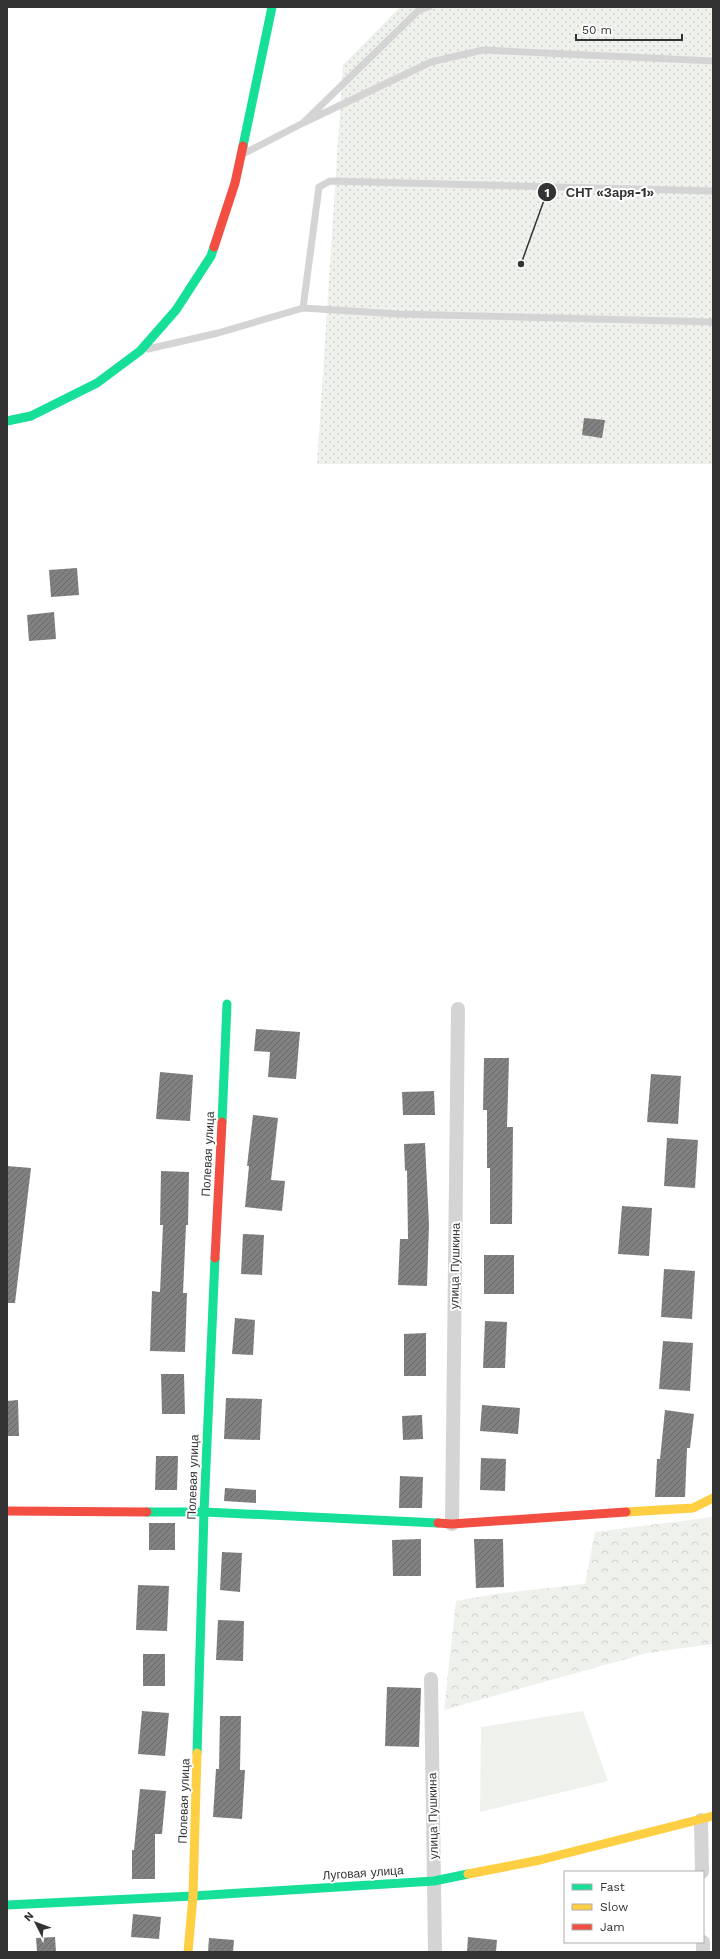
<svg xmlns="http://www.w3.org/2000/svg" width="720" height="1959" viewBox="0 0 720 1959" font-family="'Work Sans',sans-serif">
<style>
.forest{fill:url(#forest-crowns)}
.garden{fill:url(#garden-dots)}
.pitch{fill:#eff2ec}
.building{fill:url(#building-hatch)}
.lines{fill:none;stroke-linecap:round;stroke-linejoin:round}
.lane{stroke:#d4d4d4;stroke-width:7}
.street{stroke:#d4d4d4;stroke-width:14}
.fast{stroke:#16e098;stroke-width:9}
.slow{stroke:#ffcf43;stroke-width:9}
.jam{stroke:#f24e42;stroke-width:9}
.labels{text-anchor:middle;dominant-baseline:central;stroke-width:4;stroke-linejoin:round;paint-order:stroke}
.street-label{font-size:12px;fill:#333;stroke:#fff}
.leader{fill:none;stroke:#333;stroke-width:1.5}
.callout-dot{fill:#333;stroke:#fff;stroke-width:1.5}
.mark-label{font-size:12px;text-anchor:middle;font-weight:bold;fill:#fff}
.callout-label{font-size:13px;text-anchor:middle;font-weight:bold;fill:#333;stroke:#fff;stroke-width:4;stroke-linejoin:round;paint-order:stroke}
</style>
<defs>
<pattern id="forest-crowns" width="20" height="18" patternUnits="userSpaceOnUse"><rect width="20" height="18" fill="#eff2ec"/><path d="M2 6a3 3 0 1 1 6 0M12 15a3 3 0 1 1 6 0" fill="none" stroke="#cdd0cb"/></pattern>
<pattern id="garden-dots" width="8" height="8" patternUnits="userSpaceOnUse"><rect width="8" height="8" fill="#eff2ec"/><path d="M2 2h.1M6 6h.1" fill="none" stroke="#cdd0cb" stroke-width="1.8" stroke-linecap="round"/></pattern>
<pattern id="building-hatch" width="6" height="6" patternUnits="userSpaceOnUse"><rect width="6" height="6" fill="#818181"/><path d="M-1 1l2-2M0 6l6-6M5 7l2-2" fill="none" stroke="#6a6a6a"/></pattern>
</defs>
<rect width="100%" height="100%" fill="#fff"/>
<path class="forest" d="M713 1517V1644L648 1653 444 1710 456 1601 495 1594 585 1584 595 1532Z"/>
<path class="garden" d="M400 7H713V464H317L343 65Z"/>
<path class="pitch" d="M583 1711 608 1781 480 1812 481 1727Z"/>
<path class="building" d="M584 418 605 420 602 438 582 435Z
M77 568 79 595 51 597 49 570Z
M54 612 56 639 29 641 27 615Z
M256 1029 300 1032 296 1079 268 1077 270 1052 254 1051Z
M484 1058H509L507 1127H513L512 1224H490V1168H487V1110H483Z
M160 1072 193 1075 190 1121 156 1119Z
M651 1074 681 1076 678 1124 647 1122Z
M434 1091 435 1115H403L402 1092Z
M253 1115 278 1118 271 1180 285 1181 282 1211 245 1207 249 1166H247Z
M667 1138 698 1140 695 1188 664 1186Z
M425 1143 429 1224 427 1286 398 1285 400 1239H408L407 1170 405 1171 404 1144Z
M7 1166 31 1168 15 1303H7Z
M161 1171 189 1172 188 1225H186L183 1293H187L185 1352 150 1351 152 1291 160 1292 163 1225H160Z
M622 1206 652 1208 649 1256 618 1254Z
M243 1234 264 1235 262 1275 241 1274Z
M484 1255H514V1294H484Z
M664 1269 695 1271 692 1319 661 1317Z
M235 1318 255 1320 253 1355 232 1354Z
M485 1321 507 1322 505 1368H483Z
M426 1333V1376H404V1334Z
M663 1341 693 1343 690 1391 659 1389Z
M161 1374H184L185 1414H162Z
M226 1398 262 1399 260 1440 224 1439Z
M18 1400 19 1436H7V1401Z
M482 1405 520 1408 518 1434 480 1431Z
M665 1410 694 1414 690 1448H687L685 1497H655L657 1459H660Z
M422 1415 423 1439 403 1440 402 1416Z
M156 1456H178L177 1490H155Z
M481 1458 506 1459 505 1491 480 1490Z
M400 1476 423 1477 422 1508H399Z
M225 1488 256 1490V1503L224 1501Z
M149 1523H175V1550H149Z
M421 1539V1576H393L392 1540Z
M474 1539H503L504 1587 476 1588Z
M222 1552 242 1553 240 1592 220 1590Z
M138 1585 169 1586 167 1631 136 1630Z
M218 1620 244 1621 243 1661 216 1660Z
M143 1654H165V1686H143Z
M387 1687 421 1688 419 1747 385 1746Z
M142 1711 169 1713 165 1756 138 1754Z
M220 1716H241L240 1770H245L242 1819 213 1817 216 1769H219Z
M140 1789 166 1791 162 1834H155V1879H132V1850H134Z
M133 1914 161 1917 159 1939 131 1937Z
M55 1937 56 1952H37L36 1938Z
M468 1937 497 1940 496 1952H467Z
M209 1938 234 1940 233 1952H208Z"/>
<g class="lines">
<path class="lane" d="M303 123 431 62 483 50 713 61
M245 153 303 123 419 10 429 7
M303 308 319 187 330 181 713 191
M148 349 218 333 303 308 399 314 713 322"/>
<path class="street" d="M452 1524 458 1009
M431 1679 435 1952
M701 1820 702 1872
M703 1952V1942"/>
<path class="fast" d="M243 146 272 7
M7 421 31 416 97 383 140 351 176 310 211 256 214 247
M222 1122 227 1004
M147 1512H204L438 1523
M197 1753 204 1512 215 1258
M7 1905 193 1896 434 1881 468 1874"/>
<path class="slow" d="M626 1512 693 1508 713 1498
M468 1874 540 1860 713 1816
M188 1952 193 1896 197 1753"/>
<path class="jam" d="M214 247 235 183 243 146
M215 1258 222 1122
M7 1511 147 1512
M438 1523 452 1524 626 1512"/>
</g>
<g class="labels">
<g class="street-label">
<text transform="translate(208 1154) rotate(-87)">Полевая улица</text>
<text transform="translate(455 1266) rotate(-89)">улица Пушкина</text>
<text transform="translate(193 1477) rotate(-88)">Полевая улица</text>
<text transform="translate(184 1801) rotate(-88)">Полевая улица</text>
<text transform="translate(433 1816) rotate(-91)">улица Пушкина</text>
<text transform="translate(363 1873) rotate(-4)">Луговая улица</text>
</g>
</g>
<path class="leader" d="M521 264L547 192"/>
<g class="callout-dot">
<circle cx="521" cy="264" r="4"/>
<circle cx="547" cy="192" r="10"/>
</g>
<g class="mark-label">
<text x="547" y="197">1</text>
</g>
<g class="callout-label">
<text x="610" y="197">СНТ «Заря-1»</text>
</g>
<rect width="720" height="1959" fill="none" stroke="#333333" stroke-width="16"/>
<rect x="564" y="1871" width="140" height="72" fill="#ffffff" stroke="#adadad"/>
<rect x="572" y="1884" width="20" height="6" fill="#16e098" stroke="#adadad"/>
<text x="600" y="1891" font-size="12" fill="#333333">Fast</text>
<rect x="572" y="1904" width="20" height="6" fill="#ffcf43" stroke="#adadad"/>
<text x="600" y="1911" font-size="12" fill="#333333">Slow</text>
<rect x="572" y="1924" width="20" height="6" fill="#f24e42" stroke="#adadad"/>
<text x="600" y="1931" font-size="12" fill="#333333">Jam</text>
<g transform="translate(36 1923) rotate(312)" stroke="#ffffff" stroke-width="3" paint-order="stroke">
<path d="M0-3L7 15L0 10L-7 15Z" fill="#333333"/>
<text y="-6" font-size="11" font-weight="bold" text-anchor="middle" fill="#333333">N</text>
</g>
<path d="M576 34v6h106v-6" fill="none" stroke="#333333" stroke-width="2"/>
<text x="582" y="34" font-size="12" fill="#333333" stroke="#ffffff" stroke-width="3" paint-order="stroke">50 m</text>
</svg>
